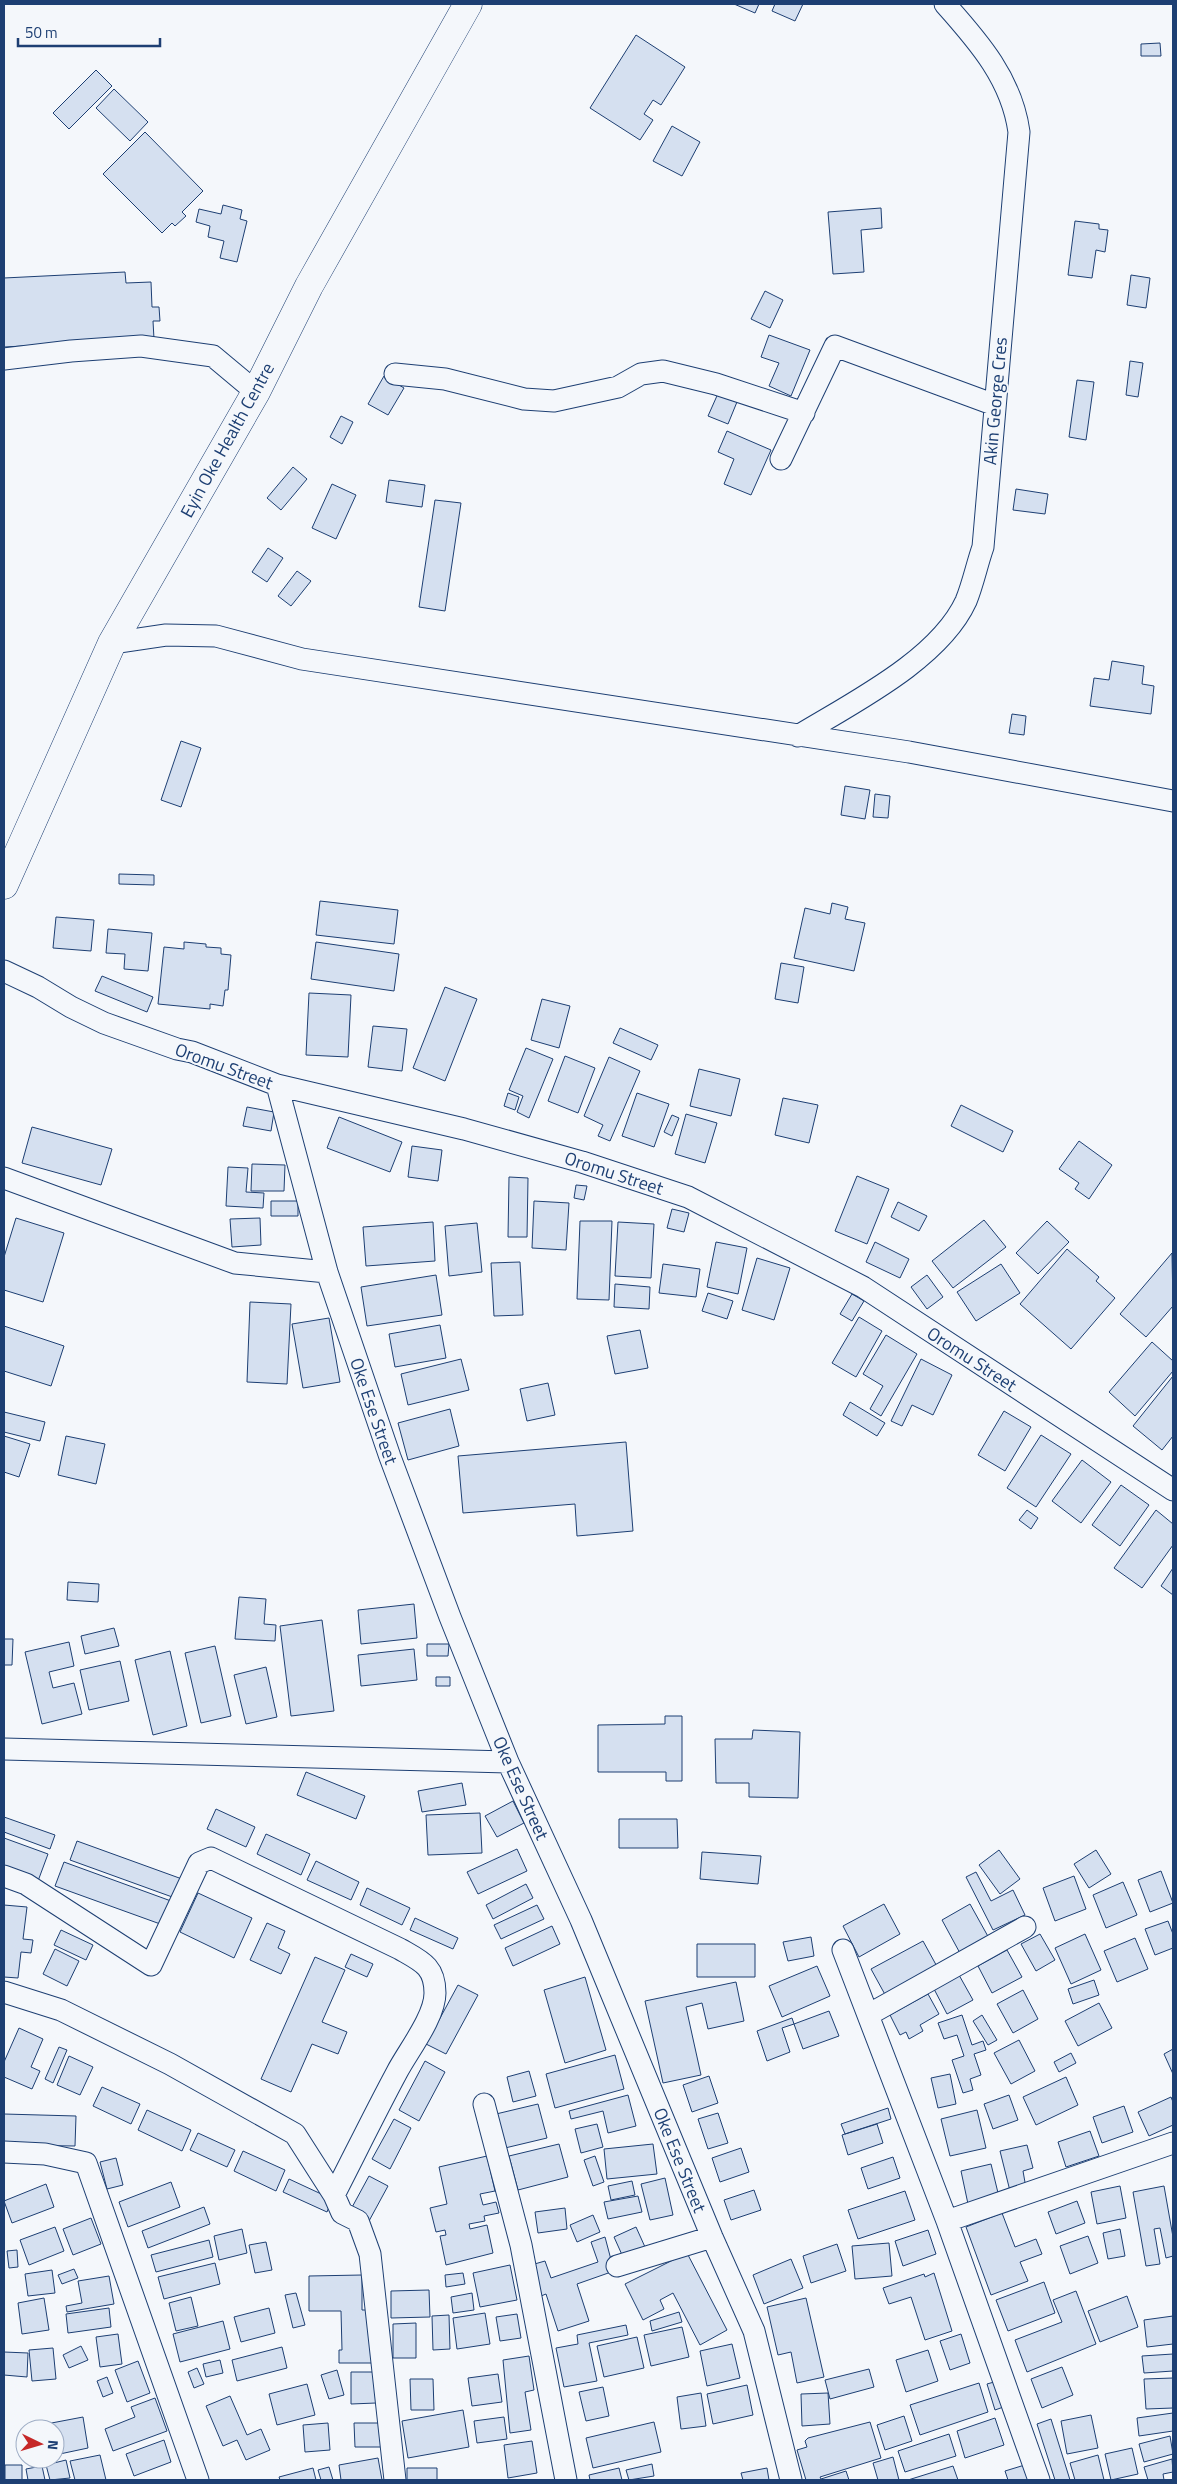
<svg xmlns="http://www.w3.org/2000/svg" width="1177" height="2484" viewBox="0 0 1177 2484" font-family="'Titillium Web',sans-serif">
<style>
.building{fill:#d5e0f0;stroke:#1d3f73}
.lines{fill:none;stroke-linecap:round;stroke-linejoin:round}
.minor-casing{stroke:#1d3f73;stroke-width:23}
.major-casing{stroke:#1d3f73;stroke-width:29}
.minor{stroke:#f4f7fb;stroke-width:21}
.major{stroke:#f4f7fb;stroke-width:28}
.labels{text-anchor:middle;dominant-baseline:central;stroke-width:4;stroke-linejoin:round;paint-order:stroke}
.street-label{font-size:18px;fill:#1d3f73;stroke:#f4f7fb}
</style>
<rect width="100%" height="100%" fill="#f4f7fb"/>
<path class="building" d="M734 4H759L755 13Z
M775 4H803L795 21 772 11Z
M636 35 685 67 661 105 653 100 644 114 653 120 640 140 590 108Z
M1160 43 1161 56H1141V44Z
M96 70 112 86 69 129 53 113Z
M114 89 148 122 130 141 96 108Z
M672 126 700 142 682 176 653 161Z
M145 132 203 191 182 212 186 216 175 226 172 223 162 233 103 174Z
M223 205 242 210 240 219 247 221 237 262 220 258 224 241 208 237 210 226 196 222 199 209 221 214Z
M881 208 882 228 861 230 864 272 833 274 828 212Z
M1075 221 1099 224V229L1108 230 1105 252 1096 250 1092 278 1068 275Z
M125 272 126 283 151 282 152 307H159L160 321H153L154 339 4 347V278Z
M1131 275 1150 278 1146 308 1127 305Z
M765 291 783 300 770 328 751 319Z
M769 335 810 350 791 396 769 386 779 363 761 357Z
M1130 361 1143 363 1138 397 1126 395Z
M384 376 404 388 388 415 368 404Z
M1077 380 1094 382 1086 440 1069 437Z
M720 389 739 397 728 424 708 416Z
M341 416 353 422 342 444 330 437Z
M727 431 771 450 751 495 724 484 734 459 718 452Z
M293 467 307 479 281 510 267 498Z
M389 480 425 485 422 507 386 502Z
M332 484 356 495 336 539 312 528Z
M1016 489 1048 494 1045 514 1013 510Z
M435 500 461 503 445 611 419 607Z
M268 548 283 558 267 582 252 572Z
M297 571 311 581 291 606 278 596Z
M1112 661 1144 666 1142 684 1154 686 1151 714 1090 706 1094 678 1109 680Z
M1012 714 1026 716 1024 735 1009 733Z
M181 741 201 748 181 807 161 800Z
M845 786 870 790 865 819 841 815Z
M875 794 890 796 888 818 873 817Z
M119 874 154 875V885L119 884Z
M320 901 398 910 394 944 316 935Z
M832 903 848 907 845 919 865 923 854 971 794 958 805 908 830 914Z
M56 917 94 920 91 951 53 948Z
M108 929 152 933 148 971 124 969 125 954 106 953Z
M184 942 206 944V947L221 948V954L231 955 228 990H225L223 1006 210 1004V1009L158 1004 164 947 184 949Z
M316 942 399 954 394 991 311 979Z
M781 963 804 967 798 1003 775 999Z
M102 976 153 997 147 1012 95 991Z
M445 987 477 999 445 1081 413 1068Z
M309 993 351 995 348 1057 306 1055Z
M542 999 570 1006 559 1048 531 1040Z
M373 1026 407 1029 402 1071 368 1067Z
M620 1028 658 1045 651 1060 613 1043Z
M526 1048 553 1059 529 1118 517 1112 523 1096 509 1090Z
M565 1056 595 1068 578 1113 548 1101Z
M609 1057 640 1071 610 1141 598 1136 603 1125 584 1116Z
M699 1069 740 1079 731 1116 690 1106Z
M508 1093 519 1097 515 1110 504 1106Z
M637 1093 669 1104 654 1147 622 1136Z
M783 1098 818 1105 809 1143 775 1135Z
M961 1105 1013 1131 1003 1152 951 1126Z
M247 1107 274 1112 271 1131 243 1126Z
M686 1114 717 1123 705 1163 675 1154Z
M672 1115 679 1118 672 1136 664 1132Z
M339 1117 402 1142 390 1172 327 1148Z
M32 1127 112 1149 101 1185 22 1163Z
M1079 1141 1112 1165 1089 1199 1075 1189 1079 1183 1059 1169Z
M412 1146 442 1150 438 1181 408 1177Z
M252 1164 285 1165 284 1191H251Z
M228 1167 248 1168 246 1192 264 1193 263 1208 226 1206Z
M857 1176 889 1189 867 1244 835 1231Z
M509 1177 528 1178 527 1237H508Z
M576 1185 587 1186 584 1200 574 1198Z
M271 1201H298V1216H271Z
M534 1201 569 1203 566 1250 532 1248Z
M898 1202 927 1216 919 1231 891 1217Z
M672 1209 689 1213 684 1232 667 1228Z
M16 1218 64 1233 43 1302 4 1290V1257Z
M260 1218 261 1245 232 1247 230 1219Z
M984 1220 1006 1247 953 1288 932 1261Z
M580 1221H612L609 1300 577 1299Z
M1047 1221 1069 1242 1038 1274 1016 1253Z
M433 1222 435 1261 366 1266 363 1227Z
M618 1222 654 1224 651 1278 615 1276Z
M477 1223 482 1272 449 1276 445 1226Z
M716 1242 747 1248 738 1294 707 1287Z
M875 1242 909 1259 900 1278 866 1262Z
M1067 1249 1099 1277 1096 1281 1115 1298 1071 1349 1020 1304Z
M1172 1253 1173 1306 1146 1337 1120 1314Z
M757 1258 790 1268 774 1320 742 1310Z
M520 1262 523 1315 494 1316 491 1263Z
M663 1264 700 1269 696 1297 659 1293Z
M1001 1264 1020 1293 976 1321 957 1292Z
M436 1275 442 1315 367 1326 361 1287Z
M927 1275 943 1297 927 1309 911 1287Z
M615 1284 650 1287 649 1309 614 1307Z
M708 1293 733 1301 727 1319 702 1311Z
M852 1294 864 1301 852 1321 840 1314Z
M250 1302 291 1304 287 1384 247 1382Z
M859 1317 882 1331 856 1377 832 1363Z
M329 1318 340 1382 303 1388 292 1324Z
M440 1325 446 1358 395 1367 389 1334Z
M4 1326 64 1346 51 1386 4 1371Z
M640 1330 648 1368 615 1374 607 1336Z
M886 1335 917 1354 881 1416 870 1409 883 1386 863 1374Z
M1152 1342 1173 1361V1371L1135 1416 1109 1392Z
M461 1359 469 1390 408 1405 401 1374Z
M921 1359 952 1375 933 1415 912 1405 902 1426 891 1421Z
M1173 1376V1436L1162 1450 1133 1426Z
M548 1383 555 1415 527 1421 520 1389Z
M850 1402 885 1423 877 1436 843 1415Z
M450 1409 459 1446 408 1460 398 1423Z
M1004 1411 1031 1427 1005 1471 978 1455Z
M4 1412 45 1422 40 1441 4 1432Z
M1041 1435 1071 1454 1036 1507 1007 1488Z
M4 1436 30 1444 19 1477 4 1472Z
M66 1436 105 1444 96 1484 58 1475Z
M626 1442 633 1531 577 1536 575 1504 463 1513 458 1456Z
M1082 1460 1111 1482 1081 1523 1052 1501Z
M1121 1485 1149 1505 1120 1546 1092 1525Z
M1027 1510 1038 1518 1031 1529 1019 1520Z
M1156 1510 1173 1524V1545L1142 1588 1114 1568Z
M1173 1568V1595L1161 1586Z
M68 1582 99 1584 98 1602 67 1600Z
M239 1597 266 1599 264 1624 276 1625 275 1641 235 1639Z
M414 1604 417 1638 361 1644 358 1610Z
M322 1620 334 1711 291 1716 280 1626Z
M114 1628 119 1646 85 1654 81 1636Z
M4 1639H13L12 1665H4Z
M69 1642 74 1666 49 1672 53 1688 74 1683 82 1714 42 1724 25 1652Z
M427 1644H449L448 1656H427Z
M215 1646 231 1716 201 1723 185 1653Z
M414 1649 417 1680 361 1686 358 1655Z
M170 1651 187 1726 153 1735 135 1660Z
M120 1661 129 1701 89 1710 80 1670Z
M266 1667 277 1717 246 1724 234 1675Z
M436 1677H450V1686H436Z
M665 1716H682V1781H666V1772H598V1725L665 1724Z
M753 1730 800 1732 798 1798 749 1797V1783H716L715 1739H752Z
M306 1772 365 1796 356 1819 297 1795Z
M462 1783 466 1805 422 1812 418 1791Z
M513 1801 524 1823 497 1837 485 1816Z
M216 1809 255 1827 246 1847 207 1829Z
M480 1813 482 1853 428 1855 426 1815Z
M4 1817 55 1835 50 1849 4 1832Z
M619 1819H677L678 1848H619Z
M266 1834 310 1854 301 1875 257 1854Z
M4 1838 48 1854 38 1881 4 1869Z
M77 1841 182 1879 175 1898 70 1860Z
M517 1849 527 1871 478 1894 467 1872Z
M999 1850 1020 1879 1000 1894 979 1865Z
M1096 1850 1111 1874 1089 1888 1074 1864Z
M702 1852 761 1856 758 1884 700 1879Z
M316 1861 359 1882 351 1900 307 1880Z
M64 1862 171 1901 163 1925 55 1886Z
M1161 1871 1173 1903 1150 1912 1138 1880Z
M976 1872 991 1901 1013 1890 1025 1915 993 1930 966 1877Z
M1074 1876 1086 1909 1055 1921 1043 1888Z
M1123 1882 1137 1915 1106 1928 1093 1895Z
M526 1884 533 1898 493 1919 486 1905Z
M367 1888 410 1908 402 1925 360 1905Z
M198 1893 252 1918 234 1958 180 1932Z
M884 1904 900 1934 859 1957 843 1926Z
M970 1904 990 1940 961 1955 942 1920Z
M4 1905 27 1907 23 1939 33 1940 31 1953 21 1952 18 1978 4 1977Z
M537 1905 544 1919 501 1939 494 1925Z
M415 1918 458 1938 453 1949 410 1930Z
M1168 1921 1173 1934V1948L1155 1955 1145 1929Z
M267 1923 285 1931 278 1948 290 1954 281 1974 250 1960Z
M552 1926 560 1944 513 1966 505 1948Z
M61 1930 93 1945 86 1960 54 1945Z
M1040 1934 1055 1960 1036 1971 1021 1944Z
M1085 1934 1101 1970 1071 1984 1055 1948Z
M811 1937 814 1956 788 1961 783 1942Z
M1135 1938 1148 1969 1117 1982 1104 1951Z
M923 1941 940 1972 888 2000 871 1969Z
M697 1944H755V1977H697Z
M55 1949 79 1961 67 1986 43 1974Z
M1007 1950 1022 1977 992 1993 978 1966Z
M351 1954 373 1964 367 1977 345 1967Z
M315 1957 345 1970 322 2022 347 2032 338 2054 312 2044 291 2092 261 2079Z
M817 1966 830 1996 782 2017 769 1986Z
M959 1975 973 2000 947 2014 934 1989Z
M585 1977 606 2050 565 2063 544 1990Z
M1094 1980 1099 1995 1073 2004 1068 1989Z
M736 1982 744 2021 708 2029 702 2003 686 2007 701 2075 663 2083 645 2001Z
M458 1985 478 1995 446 2054 426 2044Z
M1023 1990 1038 2019 1013 2033 997 2004Z
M928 1994 939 2014 920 2025 923 2031 909 2039 906 2032 900 2035 890 2015Z
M1099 2003 1112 2028 1078 2046 1065 2021Z
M829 2011 839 2036 803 2049 794 2024Z
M962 2015 972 2045 983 2041 986 2050 974 2054 981 2075 970 2079 973 2090 963 2093 952 2060 964 2056 957 2035 944 2039 938 2023Z
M982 2015 997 2040 988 2045 973 2021Z
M792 2018 794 2024 782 2028 790 2052 767 2061 757 2031Z
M19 2028 43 2039 31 2067 40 2071 32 2089 4 2077V2062Z
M1019 2040 1035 2071 1011 2084 994 2053Z
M59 2047 67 2050 53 2083 45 2079Z
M1173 2049V2074L1164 2054Z
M1071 2053 1076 2063 1059 2072 1054 2062Z
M615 2055 624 2089 555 2108 546 2074Z
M69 2056 93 2067 80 2095 57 2085Z
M425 2061 445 2072 419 2121 399 2110Z
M529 2071 536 2096 513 2102 507 2077Z
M950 2074 956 2104 938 2108 931 2078Z
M709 2076 718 2103 692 2112 683 2085Z
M1066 2077 1078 2105 1036 2125 1023 2097Z
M102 2087 140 2104 131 2124 93 2106Z
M628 2095 636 2126 608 2133 603 2111 571 2119 569 2111Z
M1009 2095 1018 2120 993 2129 984 2104Z
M1171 2097 1173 2102V2125L1149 2136 1138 2112Z
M538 2104 547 2138 505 2148 496 2114Z
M1124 2106 1133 2132 1102 2143 1093 2117Z
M888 2108 891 2119 845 2134 841 2124Z
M147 2110 191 2130 182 2151 138 2130Z
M977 2110 986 2148 950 2156 941 2119Z
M718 2113 728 2143 708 2149 698 2119Z
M4 2114 76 2116 75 2146 4 2145Z
M394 2119 411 2128 390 2169 372 2159Z
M597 2124 603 2147 581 2153 575 2129Z
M877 2124 883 2143 848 2155 842 2135Z
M1090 2131 1099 2156 1066 2167 1058 2142Z
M198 2133 235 2150 227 2167 190 2150Z
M559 2144 568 2177 518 2190 509 2156Z
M653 2144 657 2174 607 2179 604 2149Z
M1027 2145 1033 2168 1023 2171 1026 2188 1010 2191 1000 2151Z
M741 2148 749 2172 720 2182 712 2158Z
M243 2151 285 2170 276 2191 234 2171Z
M487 2156 495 2191 480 2194 483 2205 496 2202 499 2213 484 2216 485 2221 469 2224 470 2229 487 2225 493 2253 446 2265 440 2236 446 2235 445 2230 436 2232 430 2208 447 2204 439 2167Z
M595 2156 604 2182 593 2186 584 2160Z
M893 2157 900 2178 868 2189 861 2168Z
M116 2158 123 2185 107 2189 100 2162Z
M991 2164 999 2197 968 2204 961 2171Z
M369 2176 388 2186 369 2221 350 2211Z
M665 2178 673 2215 650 2220 641 2184Z
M289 2179 332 2199 327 2212 283 2192Z
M632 2181 635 2195 611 2200 608 2186Z
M171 2182 180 2207 128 2227 119 2202Z
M46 2184 54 2207 12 2223 4 2201Z
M1120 2186 1126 2218 1097 2224 1091 2192Z
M1164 2186 1173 2237V2256L1166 2258 1160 2228 1154 2229 1160 2264 1146 2266 1133 2192Z
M754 2190 761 2210 731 2220 724 2200Z
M905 2191 915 2220 858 2239 848 2210Z
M638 2196 642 2212 608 2219 604 2202Z
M1077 2201 1085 2223 1056 2234 1048 2212Z
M204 2207 210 2224 148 2248 142 2231Z
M565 2208 567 2229 538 2233 535 2212Z
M1002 2213 1015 2247 1036 2239 1042 2254 1020 2262 1028 2281 991 2295 966 2227Z
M593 2215 600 2232 577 2242 570 2225Z
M91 2218 101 2244 73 2255 63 2229Z
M55 2227 64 2251 29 2265 20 2240Z
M636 2227 645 2247 623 2257 614 2237Z
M242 2229 247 2253 219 2260 214 2236Z
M1120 2229 1125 2256 1108 2259 1103 2233Z
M928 2230 936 2254 903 2266 895 2241Z
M1088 2236 1098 2263 1070 2274 1060 2246Z
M605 2237 614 2271 577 2284 589 2321 558 2331 546 2294 541 2296 531 2265 545 2261 551 2278 598 2262 591 2242Z
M209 2240 213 2257 156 2272 151 2255Z
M266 2242 272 2270 255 2273 249 2245Z
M889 2243 892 2276 855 2279 852 2246Z
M837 2244 846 2271 811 2283 803 2256Z
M17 2250 18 2267 9 2268 7 2251Z
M687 2253 727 2330 700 2345 673 2293 660 2300 664 2309 643 2320 625 2284Z
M791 2259 803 2288 764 2304 753 2275Z
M215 2263 220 2284 164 2299 158 2277Z
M510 2265 517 2300 480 2307 473 2273Z
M74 2269 78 2278 62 2284 58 2275Z
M52 2270 55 2293 28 2296 25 2274Z
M463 2273 465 2284 446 2287 445 2275Z
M934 2273 952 2331 925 2340 911 2297 889 2304 883 2288 924 2274 925 2277Z
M362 2275V2310H374L375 2363H339V2350H342L341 2311H309V2276Z
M109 2276 114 2304 67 2312 66 2306 82 2303 78 2281Z
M1044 2282 1055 2313 1008 2331 996 2300Z
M429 2290 430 2317 391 2318V2291Z
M1076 2291 1096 2344 1027 2372 1015 2340 1062 2322 1053 2300Z
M296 2293 305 2325 293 2328 285 2295Z
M472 2293 474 2310 453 2313 451 2297Z
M1127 2296 1138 2327 1100 2342 1088 2311Z
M191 2297 198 2326 176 2331 169 2303Z
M44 2298 49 2330 22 2334 18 2303Z
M806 2298 824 2377 797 2383 791 2352 778 2355 767 2307Z
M109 2308 111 2327 68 2333 66 2314Z
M269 2308 275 2333 241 2342 234 2317Z
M679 2312 682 2322 652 2331 650 2321Z
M485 2313 490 2344 457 2349 453 2318Z
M517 2314 521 2338 500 2341 496 2317Z
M449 2315 450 2349 433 2350 432 2316Z
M1173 2316V2344L1147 2347 1144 2320Z
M223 2321 230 2349 180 2362 173 2334Z
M416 2323V2358H393V2324Z
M626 2325 628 2335 589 2343 597 2381 564 2387 556 2348 578 2344 577 2335Z
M682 2327 689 2357 651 2366 644 2335Z
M118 2334 122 2364 100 2367 96 2337Z
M961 2334 970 2363 950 2370 940 2341Z
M637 2337 644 2368 604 2377 597 2346Z
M732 2344 740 2378 707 2386 700 2351Z
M81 2346 88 2360 69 2368 63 2355Z
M282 2347 287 2368 237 2381 232 2360Z
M53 2348 56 2379 32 2381 29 2350Z
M928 2350 938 2381 906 2392 896 2360Z
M4 2352 28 2353 27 2377 4 2375Z
M1173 2354V2371L1144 2373 1142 2356Z
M529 2356 534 2390 525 2392 531 2430 510 2433 503 2360Z
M220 2360 223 2373 206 2377 203 2364Z
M138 2361 150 2393 127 2402 115 2370Z
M1062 2367 1073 2395 1042 2408 1031 2379Z
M197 2368 204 2384 194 2388 188 2372Z
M869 2369 874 2387 830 2399 825 2380Z
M337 2370 344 2395 329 2399 321 2375Z
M351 2372H375L376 2403 351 2404Z
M498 2374 502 2402 472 2406 468 2378Z
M107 2377 113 2393 103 2397 97 2381Z
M1173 2378V2408L1146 2409 1144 2379Z
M410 2379H433L434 2410H411Z
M1001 2380 1009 2405 995 2410 987 2384Z
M979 2383 988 2412 920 2435 910 2405Z
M307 2384 315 2415 277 2425 269 2394Z
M747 2385 753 2415 713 2424 707 2394Z
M603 2387 609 2416 586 2421 579 2392Z
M701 2393 706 2426 681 2429 677 2397Z
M828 2393 830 2424 802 2426 801 2394Z
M230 2396 247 2435 261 2429 270 2450 246 2460 237 2440 223 2446 206 2406Z
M155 2398 167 2431 113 2451 105 2429 135 2417 131 2407Z
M463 2410 469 2447 408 2458 402 2421Z
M1173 2413V2431L1139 2436 1137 2418Z
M1091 2415 1098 2448 1067 2454 1061 2421Z
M904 2416 912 2441 885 2450 877 2425Z
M83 2417 88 2448 55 2455V2429H41V2425Z
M504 2417 507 2439 477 2443 474 2421Z
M995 2418 1004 2445 965 2458 957 2431Z
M1051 2419 1070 2480H1055L1037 2424Z
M654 2422 661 2452 593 2468 586 2438Z
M870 2422 881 2458 820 2477 821 2479 846 2471 849 2480H806L797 2450 807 2447 805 2441 808 2438Z
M328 2423 330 2450 305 2452 303 2425Z
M354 2423H383V2447H355Z
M949 2434 956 2456 905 2472 898 2451Z
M1170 2436 1173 2454 1144 2462 1139 2444Z
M164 2440 171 2462 134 2476 126 2454Z
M532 2441 537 2473 508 2478 504 2445Z
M1132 2448 1138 2474 1111 2480 1105 2454Z
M100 2455 106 2480H75L70 2461Z
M1098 2455 1104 2480H1075L1070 2463Z
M893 2457 899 2480H878L873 2463Z
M378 2458 382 2480H341L339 2465Z
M1172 2459 1173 2472 1163 2474 1164 2480H1148L1144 2467Z
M66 2460 70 2478 50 2480 46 2465Z
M652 2464 654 2476 629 2480 626 2470Z
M1028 2464 1033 2480H1008L1005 2471Z
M5 2465H22V2480H5Z
M42 2466 45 2480H28L26 2469Z
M953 2466 958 2480H908Z
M329 2467 333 2480H321L318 2470Z
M313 2468 316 2480H280L279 2477Z
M407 2468H437V2480H407Z
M619 2468 622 2480H590L589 2475Z
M767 2468 769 2480H743L741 2473Z"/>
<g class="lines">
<g class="minor-casing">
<path id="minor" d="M4 359 71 351 141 346 213 356 256 392
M395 374 445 379 524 399 554 401 618 387 641 374 663 371 716 384 804 413
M781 459 835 346 995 405
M112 643 166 635 216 636 302 659 909 752 1173 801
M798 736C852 703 939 660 966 601 973 584 977 564 983 547L1019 132C1012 80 979 42 945 4
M4 971 38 987 71 1007 104 1023 177 1049 192 1052 277 1085 464 1129 582 1162 688 1197 863 1287 1173 1490
M277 1085 327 1272 390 1457 450 1617 508 1762 581 1920 712 2237 754 2331 791 2480
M4 1178 235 1263 327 1272
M4 1749 508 1762
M4 1876 26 1884 151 1965 199 1863 211 1858 400 1949C421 1961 435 1966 435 1993 435 2017 408 2051 397 2072 375 2113 355 2154 334 2195
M843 1950 947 2221 1039 2480
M4 1992 61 2010 170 2064 295 2134 334 2195 342 2213 358 2221 370 2254 395 2480
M868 2015 1025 1927
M484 2104 521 2245 566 2480
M4 2152 45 2154 86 2163 198 2480
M947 2221 1173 2143
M617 2266 712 2237"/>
</g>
<g class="major-casing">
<path id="major" d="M4 885 112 643 256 392 309 286 468 4"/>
</g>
<use href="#minor" class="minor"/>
<use href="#major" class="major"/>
</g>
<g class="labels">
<g class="street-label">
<text transform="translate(995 401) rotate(-85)">Akin George Cres</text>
<text transform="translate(227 440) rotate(-61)">Eyin Oke Health Centre</text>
<text transform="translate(224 1066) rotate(20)">Oromu Street</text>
<text transform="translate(614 1173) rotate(18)">Oromu Street</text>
<text transform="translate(972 1359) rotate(33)">Oromu Street</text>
<text transform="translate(374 1411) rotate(71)">Oke Ese Street</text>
<text transform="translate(521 1788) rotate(66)">Oke Ese Street</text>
<text transform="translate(680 2160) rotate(68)">Oke Ese Street</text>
</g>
</g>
<rect width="1177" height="2484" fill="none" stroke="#1d3f73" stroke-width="10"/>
<g transform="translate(40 2444) rotate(95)"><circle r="24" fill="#f4f7fb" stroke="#9eadc5"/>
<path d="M0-4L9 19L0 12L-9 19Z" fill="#c62828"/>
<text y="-8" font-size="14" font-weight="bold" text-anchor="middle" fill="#1d3f73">N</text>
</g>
<path d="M18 38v8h142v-8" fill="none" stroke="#1d3f73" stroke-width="2.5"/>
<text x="25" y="38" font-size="15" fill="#1d3f73" stroke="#f4f7fb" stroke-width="4" paint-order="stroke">50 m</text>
</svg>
